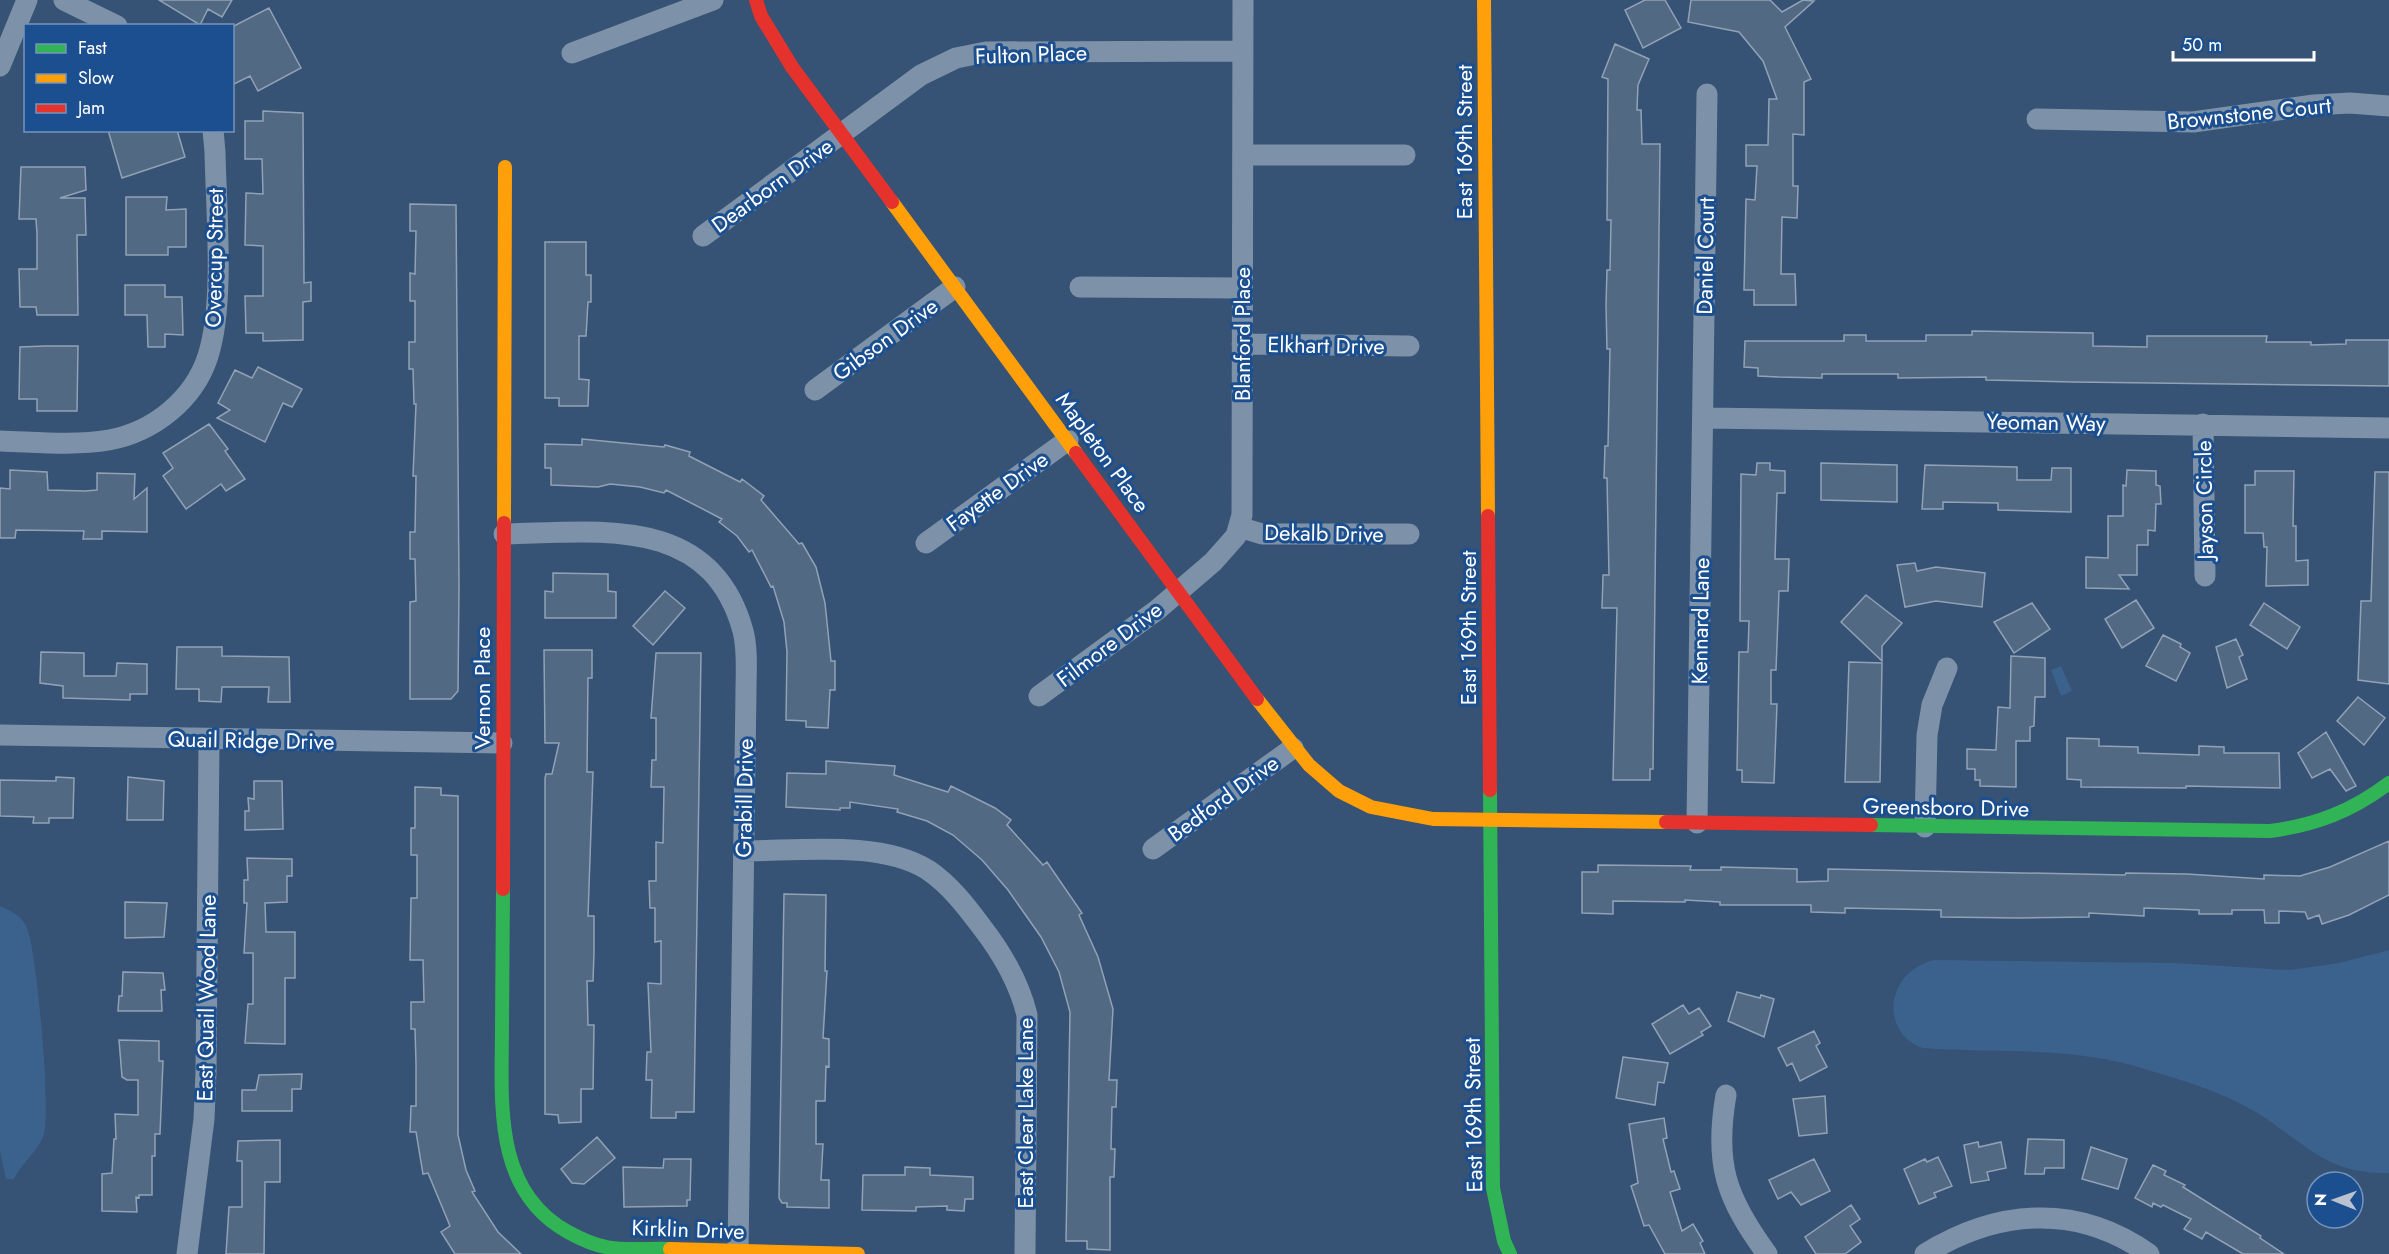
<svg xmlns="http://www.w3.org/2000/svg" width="2389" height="1254" viewBox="0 0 2389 1254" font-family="Jost,sans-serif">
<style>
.water{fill:#3b618d}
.building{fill:#526984;stroke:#92a2b6;stroke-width:1.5}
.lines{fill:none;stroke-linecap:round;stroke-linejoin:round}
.street{stroke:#7d92a8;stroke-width:21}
.fast{stroke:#30b455;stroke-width:14}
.slow{stroke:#ff9f0a;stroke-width:14}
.jam{stroke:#e5322d;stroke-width:14}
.labels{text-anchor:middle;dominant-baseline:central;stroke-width:6;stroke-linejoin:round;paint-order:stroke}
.street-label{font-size:22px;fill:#fff;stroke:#1b4f8f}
</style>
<rect width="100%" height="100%" fill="#365274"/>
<path class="water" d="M2061 666 2072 691 2061 696 2051 670Z
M0 906C12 911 22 916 27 928 37 951 51 1111 44 1134 39 1151 22 1162 14 1179H6L0 1151Z
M2389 950V1173C2319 1175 2300 1135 2245 1106 2217 1091 2182 1080 2151 1071 2073 1045 2001 1054 1922 1048 1878 1031 1887 971 1934 960L2176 963 2290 970 2339 963Z"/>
<path class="building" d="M159 0H232L222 17 208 9 200 25Z
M1645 0H1665L1681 28 1643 48 1625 10Z
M1691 0H1770L1782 12 1803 0 1814 1 1785 27 1811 79 1804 82V135L1793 134V186H1798L1797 218 1782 217 1781 274H1795L1796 305H1754V290H1744L1746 199 1755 200 1757 166H1746V145H1768L1769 99H1777L1763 61 1739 32 1688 22Z
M269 8 301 68 258 91 250 76 232 85V27Z
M1615 44 1649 59 1638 85 1637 110H1641L1642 144H1660L1653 769H1650V780H1613L1617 608H1602L1603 575H1609L1607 478H1604L1605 446H1608L1610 349H1607L1606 305 1607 270H1610L1611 220H1607L1608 79 1602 77Z
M263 111 303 113 304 283 311 282V301L303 302V340L263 341V333H246L245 296H263V246L245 245 246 193 263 194 262 159H245V121H263Z
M108 130H177L185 157 122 178Z
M21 167H85L86 190 60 198H85L86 235H77L78 315H37L36 307H20L19 269H37V234L36 219H19Z
M126 197H167L166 210 186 209V247H168V255H126Z
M410 204 456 205 459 586 458 691 451 699H410V602L416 601 415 559H410V532H415L416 476H413L416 404H414L413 369H409V342H415V301H410V273L415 274 416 231H410Z
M545 242H586V275H591V302H588L586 336H579V379L589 380 588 406H559V398H545Z
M125 285H165V297H182L183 335 165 334V347H148L147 315H125Z
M1972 331 2093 333V346L2147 347V336H2267L2266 342H2311V345L2346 344V340H2389V386L2073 382 1986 380V377L1898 378V374H1822V378L1778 377 1758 376V368L1744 367 1745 341H1844V335H1866V341H1926V335H1972Z
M45 346H78L77 411H37V399H19L20 347Z
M258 367 302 389 292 407 283 403 265 442 217 418 230 410 218 403 235 370 252 378Z
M209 424 228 449 225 451 245 479 226 491 221 484 186 509 163 476 173 468 163 453Z
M582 439 664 447 665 445 690 452 689 456 740 482 742 479 764 496 761 500 799 544 802 543 816 567 825 603 831 661H835V690H830L828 728 806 727V721L786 720 787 652 784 622 773 586 771 587 752 550 749 552 737 536 719 522 722 519 666 490 664 493 640 487 610 484 598 487 551 485V468H545V444L582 445Z
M1757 463H1770V470L1785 471V493H1777L1775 559H1789L1788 591H1779L1776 670H1771V704H1777L1774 783 1742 782V770H1737L1739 652H1748L1749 621H1740L1741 474 1756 475Z
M1821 463 1897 465V502L1821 500Z
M1925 465 2017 467V480H2051L2052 468H2071V512L1998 510V503L1943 502V509H1922Z
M10 470 47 472 48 490 85 491 97 490V473L135 474 134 499 147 488V532L102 531V539H83L84 531 16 530 15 538H0V488L10 489Z
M2127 470 2156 471V485L2160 486 2161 504H2156L2155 531 2148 530V545H2137V575H2119L2129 589 2086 588V557L2108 558V516H2123V485L2126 486Z
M2255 471H2294L2293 526H2296V561L2308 560V585L2266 586 2267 547H2264L2263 533H2245V485H2255Z
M2375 472H2389V684L2358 680 2361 601H2371Z
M1915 563 1917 571 1936 567 1985 573 1982 607 1936 601 1905 607 1897 565Z
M553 573 608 574V591L616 592V618H545V591L553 592Z
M665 591 685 608 653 645 633 626Z
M1866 595 1902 623 1882 646V661L1841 622Z
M2136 600 2154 628 2122 648 2105 619Z
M2032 603 2050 629 2014 653 1994 622Z
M2264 603 2300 627 2287 649 2250 625Z
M2163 635 2181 644 2180 647 2190 653 2176 681 2146 666Z
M2236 639 2243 655 2239 657 2247 679 2227 688 2216 647Z
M177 647H222V656L289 657 290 702H268L269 687H222L221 702 199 701V689H176Z
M544 650H592V678H588L587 772H593L588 916H594V953L593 981H587L588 1025H594L593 1089H581V1122L559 1123 558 1115 545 1114V778L546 774H552L559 743H545Z
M41 652 84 653V676H116L117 663 147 664V694H130V700L63 698V686L40 683Z
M656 653H701L694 1112H676V1118H651L652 1080H646L647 1052H651L648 983 661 984V941L655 942V908H650L649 881H656V842L663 843 664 787H651L652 760H656V718H651Z
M2011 656 2045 658V697H2035L2034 726 2030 727V741H2016V787L1980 786V780H1975V769H1967V749L1996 750 1998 707 2010 708Z
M1849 662 1882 663 1880 782H1845Z
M2358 697 2385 718 2364 745 2337 721Z
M2326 732 2356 786 2346 791 2330 769 2312 778 2298 753Z
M2067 738 2099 739V746L2138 747V753L2199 755V746L2224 747V753H2279L2280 788 2186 786V788L2081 787V780L2067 779Z
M826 761 895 766 894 775 948 792 951 786 995 808 1011 820 1007 825 1043 865 1047 862 1082 913 1079 915 1098 957 1113 1009 1109 1080H1117L1116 1107H1112L1111 1149H1115L1114 1177H1110V1250L1087 1249V1241H1066L1070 1012 1059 972 1041 937 1008 890 982 860 953 835 927 821 897 812 898 809 850 802V808H840V810L786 807 787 773 826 774Z
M56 777 74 778 73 818H49V823H33L34 817 0 816V780L56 781Z
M128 777 164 781 163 820H127Z
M254 781H282L283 829 245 830V811H249L248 798 254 799Z
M415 787 441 788V795L458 796V1135L466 1170 475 1191 472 1192 498 1232 521 1254H455L441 1232 450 1226 428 1173 423 1174 416 1132H410L411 1106H416V1064L415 1029H411V1002H424L423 960H410L411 898H417V855H411V828H415Z
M2389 841V895L2349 915 2322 924 2319 915 2308 919 2305 912 2279 911V923H2265L2264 910H2232V914H2199V910L2144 908V916L2089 913V917L2018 918 1941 917V910L1845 908V913L1811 912V905H1720V902L1685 900V902L1613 901V914L1582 913V872H1598V865L1691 866 1690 870H1721V867L1797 869V882L1828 881V869L2125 875 2126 873 2187 874 2264 879V875L2300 876 2330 867Z
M247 858 292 859V876H287V902L265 903 266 932H295V978H285V1044L245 1043 248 1004H253V953H244L247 903H244V880H248Z
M784 894 826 895 825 971H827L823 1038 829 1039V1067L826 1066 825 1101H816V1144H823L821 1180H829V1208L787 1207V1203H782L779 1198Z
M125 902 167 903 164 937 125 938Z
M123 972 163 973 165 990H161L162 1011H118L119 996H122Z
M1737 992 1760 998 1761 995 1774 999 1764 1037 1728 1021Z
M1683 1005 1689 1014 1699 1008 1711 1026 1701 1032 1703 1035 1670 1054 1652 1024Z
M1814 1031 1820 1043 1816 1046 1827 1067 1800 1081 1792 1063 1787 1066 1778 1048Z
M119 1040 159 1041V1061H163L160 1134H155V1156H152V1195H139V1198L136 1197 137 1212 102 1211V1174L112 1173 114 1139H116L115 1114 138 1115V1080H127L122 1077Z
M1623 1057 1668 1063 1664 1083 1658 1082 1655 1105 1616 1098Z
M302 1074 301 1089H292V1111H242V1090H256L259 1075Z
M1825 1096 1827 1133 1799 1136 1793 1099Z
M1664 1118 1667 1138 1663 1139 1671 1172 1674 1171 1680 1189 1670 1192 1682 1231 1693 1224 1703 1241 1700 1243 1705 1254H1665L1649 1225 1644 1226 1631 1186 1638 1183 1629 1124Z
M597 1137 615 1158 584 1184 572 1183 561 1169Z
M2028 1139 2064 1140V1168H2045L2044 1174H2025Z
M280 1140V1182H265L264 1254H226L229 1207H242V1161H237L238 1141Z
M1978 1142 1979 1147 2001 1142 2006 1168 1987 1172 1989 1180 1971 1183 1964 1145Z
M2091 1147 2127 1159 2118 1189 2082 1179Z
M1938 1157 1952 1186 1934 1193 1936 1197 1919 1204 1904 1169 1925 1159 1927 1162Z
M664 1159H691L690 1200H687V1206L624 1207 623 1167 663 1168Z
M1814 1159 1830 1191 1801 1205 1791 1192 1778 1199 1769 1180Z
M2153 1165 2166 1171 2164 1175 2185 1185 2183 1187 2261 1236 2260 1238 2284 1254H2243L2206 1232 2202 1239 2184 1229 2191 1219 2163 1205 2161 1207 2153 1203 2152 1207 2135 1198Z
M905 1167 930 1168V1175L973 1177V1199H965L964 1211 947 1210V1206L916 1207V1211L862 1210 863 1175H905Z
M1851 1205 1860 1219 1850 1226 1861 1242 1845 1254H1816L1805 1237Z"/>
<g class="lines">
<path class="street" d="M64 0 117 26
M572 53 713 0
M0 66 27 0
M2037 119 2193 122 2314 105 2350 103 2389 106
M1243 155H1405
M703 236 921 75 956 58 986 52 1242 51
M1080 287 1241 288
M1242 344 1409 346
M815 390 955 287
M1703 418 2389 428
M2203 424 2205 576
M0 441C36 442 73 446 109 440 153 432 194 400 208 356 225 303 216 209 215 152L213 130
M1239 527 1262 534H1409
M504 534C599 532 711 514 743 631 748 650 746 672 746 691L738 1252
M926 543 1068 440
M1039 696 1157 610 1213 562 1236 536 1242 515 1243 0
M0 735 502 743
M1697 823 1707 94
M1925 827 1927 735 1932 705 1947 668
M1153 849 1293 748
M744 851C798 851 881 840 928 870 950 885 966 906 981 926 1002 953 1019 982 1027 1015L1025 1254
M1726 1095C1714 1164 1726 1198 1767 1254
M187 1254 204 1119 206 1072 209 740
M1925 1254C1998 1209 2077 1203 2149 1254"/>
<path class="fast" d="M1490 790 1493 1188 1504 1241 1510 1254
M1871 825 2270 831C2316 825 2352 811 2389 783
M503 889C503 935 502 981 502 1026 502 1101 492 1190 568 1232 579 1238 594 1245 606 1247 626 1251 650 1248 670 1249"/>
<path class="slow" d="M1484 0 1488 516
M892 202 1076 453
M504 523 505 167
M1257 699 1309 765 1339 791 1371 807 1433 819 1666 822
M670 1249 858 1254"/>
<path class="jam" d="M756 0 761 16 792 67 892 202
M1076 453 1257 699
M1488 516 1490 790
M1666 822 1871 825
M503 889 504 523"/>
</g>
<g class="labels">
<g class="street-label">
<text transform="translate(1031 54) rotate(-2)">Fulton Place</text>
<text transform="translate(2249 113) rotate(-6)">Brownstone Court</text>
<text transform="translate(1464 142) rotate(-90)">East 169th Street</text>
<text transform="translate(772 185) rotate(-36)">Dearborn Drive</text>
<text transform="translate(1705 256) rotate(-89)">Daniel Court</text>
<text transform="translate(214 258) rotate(-89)">Overcup Street</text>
<text transform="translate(1242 334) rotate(-90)">Blanford Place</text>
<text transform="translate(885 339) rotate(-36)">Gibson Drive</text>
<text transform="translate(1326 345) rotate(1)">Elkhart Drive</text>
<text transform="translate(2046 422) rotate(1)">Yeoman Way</text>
<text transform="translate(1103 452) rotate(54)">Mapleton Place</text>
<text transform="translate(997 491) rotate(-36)">Fayette Drive</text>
<text transform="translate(2204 500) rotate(-91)">Jayson Circle</text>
<text transform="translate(1324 533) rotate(1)">Dekalb Drive</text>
<text transform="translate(1700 621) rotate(-89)">Kennard Lane</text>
<text transform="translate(1468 628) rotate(-90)">East 169th Street</text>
<text transform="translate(1109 644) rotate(-37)">Filmore Drive</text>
<text transform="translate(482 688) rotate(-90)">Vernon Place</text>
<text transform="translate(251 740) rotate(1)">Quail Ridge Drive</text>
<text transform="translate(744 798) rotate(-89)">Grabill Drive</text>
<text transform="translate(1223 798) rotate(-36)">Bedford Drive</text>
<text transform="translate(1946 807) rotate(1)">Greensboro Drive</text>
<text transform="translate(206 998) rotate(-89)">East Quail Wood Lane</text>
<text transform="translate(1025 1113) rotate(-90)">East Clear Lake Lane</text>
<text transform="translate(1473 1115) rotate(-91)">East 169th Street</text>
<text transform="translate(688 1229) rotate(2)">Kirklin Drive</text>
</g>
</g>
<rect x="24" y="24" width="210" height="108" fill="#1b4f8f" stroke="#7695bc" stroke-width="1.5"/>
<rect x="36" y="44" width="30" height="9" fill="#30b455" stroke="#7695bc" stroke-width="1.5"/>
<text x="78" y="54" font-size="18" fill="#ffffff">Fast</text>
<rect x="36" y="74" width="30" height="9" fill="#ff9f0a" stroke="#7695bc" stroke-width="1.5"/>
<text x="78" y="84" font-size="18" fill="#ffffff">Slow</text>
<rect x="36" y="104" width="30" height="9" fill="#e5322d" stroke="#7695bc" stroke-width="1.5"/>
<text x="78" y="114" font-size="18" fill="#ffffff">Jam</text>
<g transform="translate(2335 1200) rotate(271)"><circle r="28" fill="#1b4f8f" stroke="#7695bc" stroke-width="1.5"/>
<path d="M0-4.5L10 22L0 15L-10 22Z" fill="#b9c2ce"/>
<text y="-9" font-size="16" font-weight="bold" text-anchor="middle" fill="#ffffff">N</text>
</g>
<path d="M2173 51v9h141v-9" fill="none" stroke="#ffffff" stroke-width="3"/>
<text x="2182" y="51" font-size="18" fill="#ffffff" stroke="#1b4f8f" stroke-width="4.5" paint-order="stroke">50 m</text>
</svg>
